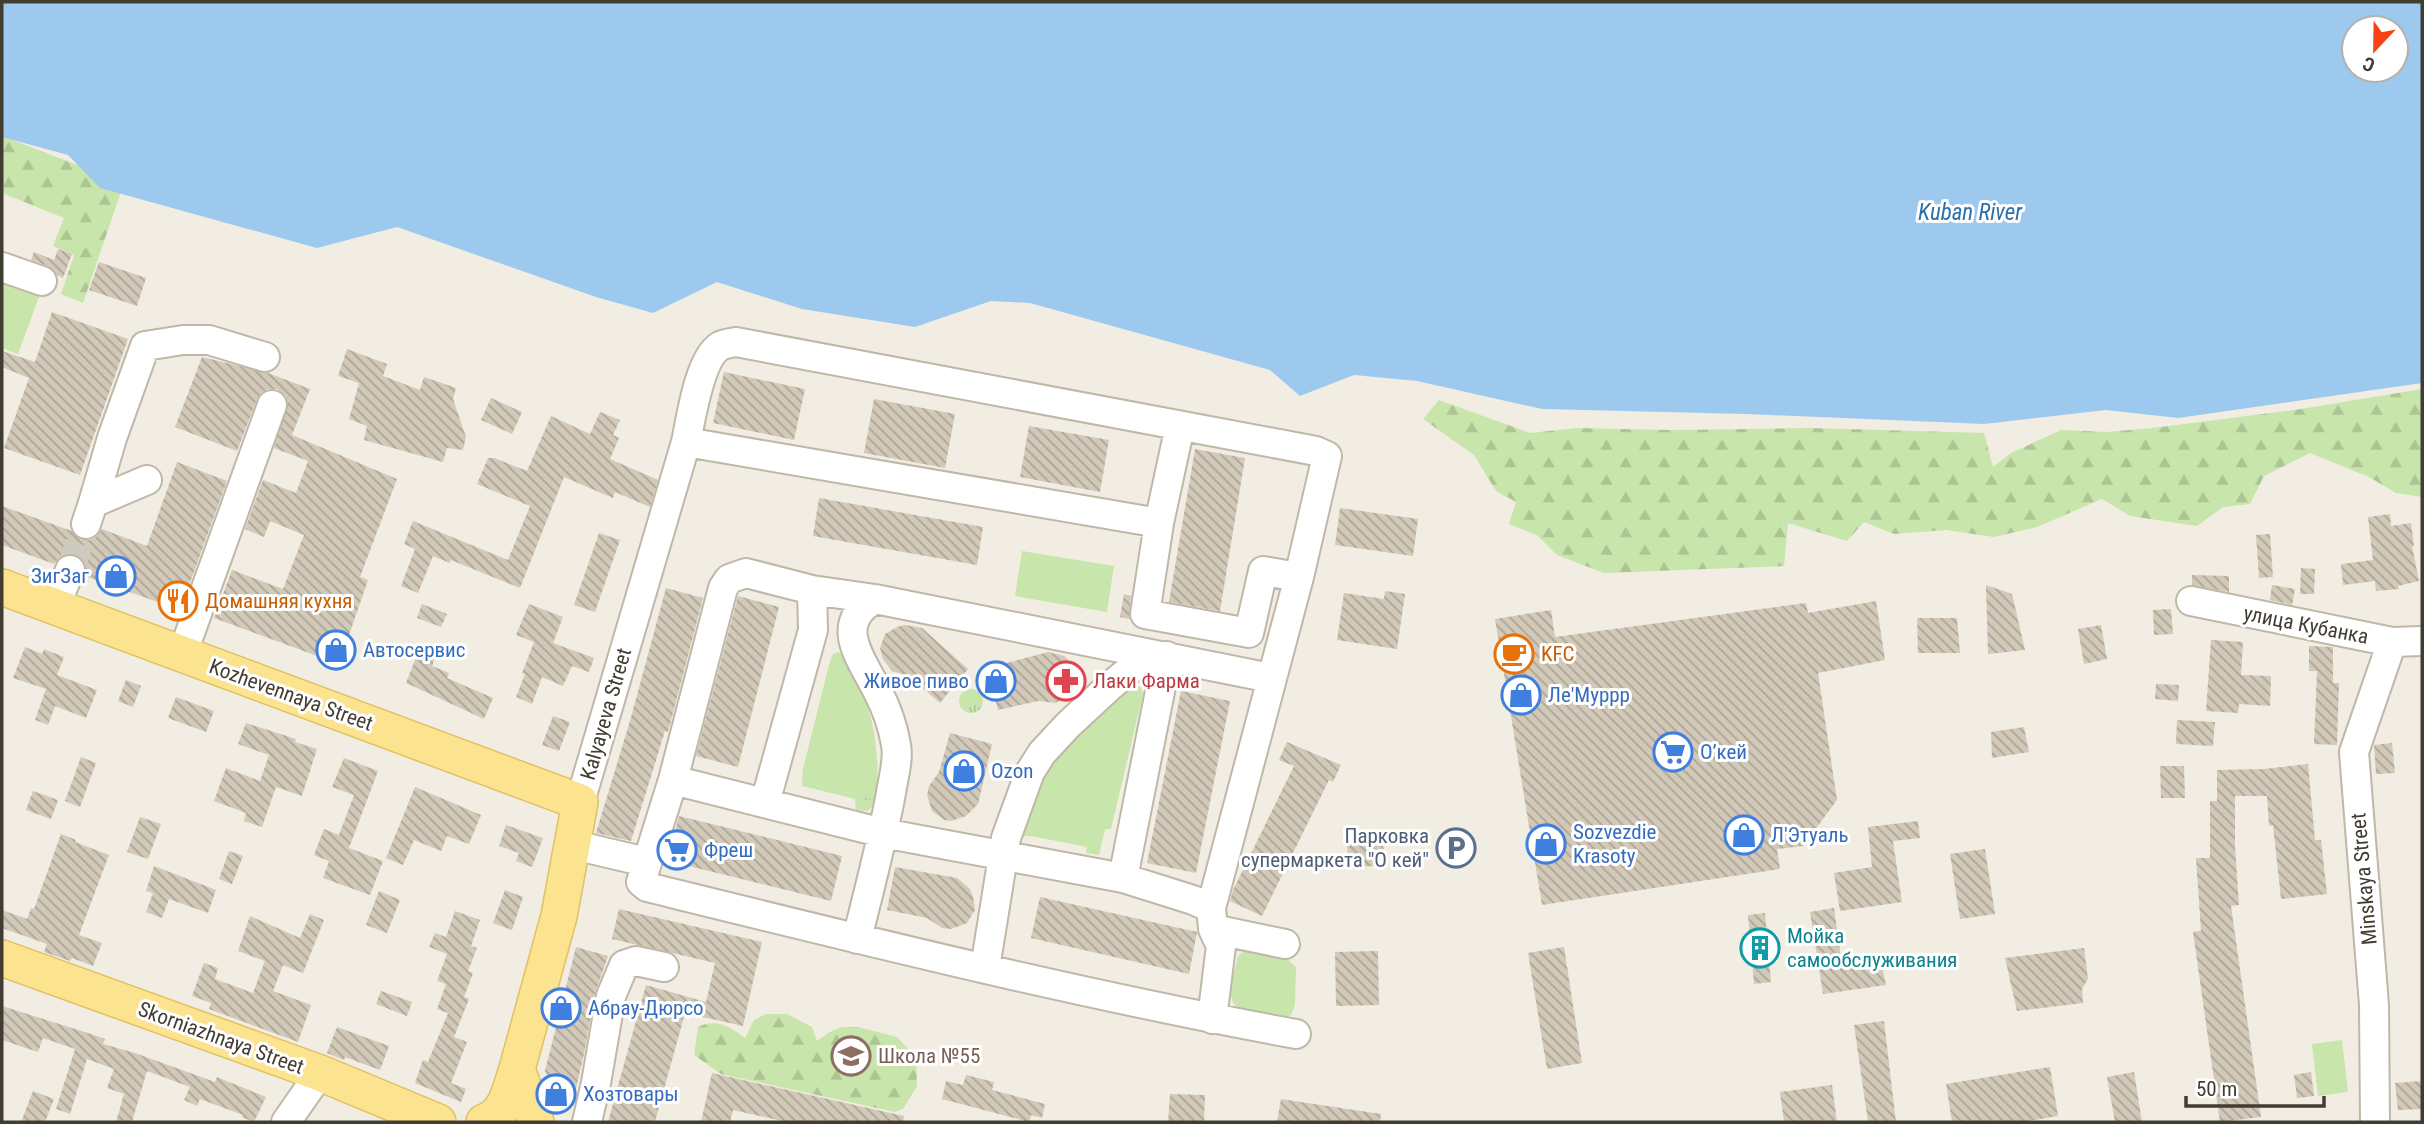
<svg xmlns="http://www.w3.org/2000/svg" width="2424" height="1124" viewBox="0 0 2424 1124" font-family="'Roboto Condensed',sans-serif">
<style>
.grass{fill:url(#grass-tufts)}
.forest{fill:url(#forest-firs)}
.park{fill:#c8e5ab}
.water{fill:#9ec9ee;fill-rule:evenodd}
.building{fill:url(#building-back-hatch)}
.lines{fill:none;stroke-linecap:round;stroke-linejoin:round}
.minor-tunnel{stroke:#cecabf;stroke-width:28;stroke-dasharray:28 14;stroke-linecap:butt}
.minor-casing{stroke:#bfb8a8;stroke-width:32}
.major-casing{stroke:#e0c161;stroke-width:38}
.minor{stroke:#fff;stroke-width:28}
.major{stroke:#fce390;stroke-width:35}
.labels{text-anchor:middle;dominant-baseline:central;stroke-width:6;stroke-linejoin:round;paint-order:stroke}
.shop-label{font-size:21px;fill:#366cbe;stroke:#fff;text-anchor:start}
.food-label{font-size:21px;fill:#c56008;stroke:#fff;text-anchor:start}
.street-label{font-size:21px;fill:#423d33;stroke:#fff}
.health-label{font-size:21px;fill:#be3a42;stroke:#fff;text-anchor:start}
.service-label{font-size:21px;fill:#4e5e75;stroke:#fff;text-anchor:end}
.culture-label{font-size:21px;fill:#0d838f;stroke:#fff;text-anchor:start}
.education-label{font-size:21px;fill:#785e54;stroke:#fff;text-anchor:start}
.water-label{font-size:23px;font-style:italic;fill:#2f70ab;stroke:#fff}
</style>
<defs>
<pattern id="grass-tufts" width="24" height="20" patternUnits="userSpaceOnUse" patternTransform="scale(1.75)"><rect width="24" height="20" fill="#c8e5ab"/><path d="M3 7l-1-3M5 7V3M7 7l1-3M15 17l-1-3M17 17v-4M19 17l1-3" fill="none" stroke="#adc594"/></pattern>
<pattern id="forest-firs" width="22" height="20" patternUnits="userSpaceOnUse" patternTransform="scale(1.75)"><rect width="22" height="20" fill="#c8e5ab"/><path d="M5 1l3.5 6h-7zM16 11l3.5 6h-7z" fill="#adc594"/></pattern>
<pattern id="building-back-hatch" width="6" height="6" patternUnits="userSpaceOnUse" patternTransform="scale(1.75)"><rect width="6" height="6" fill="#d2c9b8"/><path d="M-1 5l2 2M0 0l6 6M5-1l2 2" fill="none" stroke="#aca496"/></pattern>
</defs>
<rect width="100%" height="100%" fill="#f1ede2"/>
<path class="grass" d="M959 701a12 12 0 1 1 24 0a12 12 0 1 1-24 0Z
M802 782 877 800 868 811 856 810 855 799 802 786Z"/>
<path class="forest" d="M2 136 124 183 83 303 61 294 74 255 53 246 64 218 2 193Z
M2422 389V497L2396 493 2369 477 2310 453 2264 476 2250 504 2223 507 2197 526 2130 516 2102 499 2037 527 1994 537 1946 530 1894 534 1864 522 1847 541 1788 523 1784 566 1604 573 1557 555 1537 535 1509 524 1516 502 1496 491 1474 455 1423 419 1439 400 1530 433 1577 428 1673 430 1813 428 1984 433 1993 467 2011 453 2061 430 2106 432 2153 428 2301 409Z
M766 1014H787L812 1027 817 1041 828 1033 841 1027H858L897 1037 916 1057 917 1086 903 1109 895 1112 721 1074 694 1055 698 1027C716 1018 730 1026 745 1038L754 1020Z"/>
<path class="park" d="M2 274 42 289 18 354 2 348Z
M1022 551 1114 566 1107 612 1015 596Z
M838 652C849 656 851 668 856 677 876 720 879 754 877 800L802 782 803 769 829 665 832 655Z
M1130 685 1141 687 1143 694 1111 829H1105L1099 855 1086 853 1087 847 1031 836H1012L1042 766Z
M1251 950 1285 957 1296 967 1295 1005 1291 1015C1281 1020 1270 1017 1259 1015 1218 1008 1232 988 1238 956L1243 952Z
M2342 1040 2348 1092 2318 1096 2312 1044Z"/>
<path class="water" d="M2 2H2422V383L2178 418 2106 410 1984 424 1746 414 1542 409 1417 381 1354 375 1300 396 1270 370 1030 303 991 301 915 327 802 309 717 282 653 313 596 297 397 227 317 248 100 188 68 155 2 137ZM2354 28H2396V70H2354Z"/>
<path class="building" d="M58 249 72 254 63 278 57 275 48 266 31 260 34 252 54 260Z
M99 262 146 278 137 306 89 290Z
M52 312 128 339 80 475 4 448 29 378 2 367V351L35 362Z
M347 349 387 364 383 376 420 390 424 377 456 388 453 399 466 437 463 450 447 448 443 462 364 440 367 426 349 419 359 383 338 376Z
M202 357 268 373 310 389 292 435 397 479 360 577 368 580 339 664 214 618 232 570 283 589 304 535 270 521 264 537 245 529 263 480 296 493 308 461 274 448 288 403 285 395 277 389H268L261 393 257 399 237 451 175 427Z
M724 372 805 389 794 440 713 423Z
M491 398 522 412 512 434 481 420Z
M874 399 955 414 945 468 864 453Z
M600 412 620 420 613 435 619 438 610 459 658 480 650 507 615 492 613 498 564 477 520 588 451 560 450 563 433 556 418 593 401 586 415 549 404 544 413 521 508 560 530 506 477 484 488 458H494L527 471 551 416 590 434Z
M1029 426 1109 440 1100 492 1020 477Z
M1195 449 1245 458 1220 611 1169 602Z
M177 462 227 481 180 610 85 576 86 568 83 560 76 554H68L60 557 54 564 2 545V506L72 531 81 540H90L96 537 102 529 147 546Z
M819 498 983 527 977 565 813 536Z
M1340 508 1418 519 1413 556 1335 545Z
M2390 514 2391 526 2411 523 2414 546H2412L2419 581 2398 586 2399 589 2376 591 2375 581 2343 585 2341 564 2373 560 2368 517Z
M599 533 620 540 595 612 574 605Z
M2270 534 2273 577 2259 578 2256 535Z
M2301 568 2315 569 2314 594H2300Z
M2192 575 2229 576V592L2192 585Z
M1986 585 2012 594 2025 650 1988 654Z
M2272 585 2295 589 2292 605 2270 600Z
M666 588 703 598 668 732 665 731 631 841 596 833 630 721Z
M1385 591 1405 594 1397 649 1337 640 1344 593 1384 599Z
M1124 594 1131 596 1129 619 1120 617Z
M738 596 779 607 738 767 696 756Z
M1876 601 1885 660 1818 673 1837 800 1803 846 1777 849 1780 869 1542 905 1495 619 1551 610 1555 637 1806 603 1808 613Z
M422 604 447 614 441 627 417 618Z
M529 604 563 617 553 643 594 658 589 672 572 666 563 686 542 677 532 704 516 697 525 674 522 673 534 642 516 635Z
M2171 609 2173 634 2154 635 2153 610Z
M1917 618H1957L1960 653H1918Z
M905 625 922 628 968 669 940 703 909 676 892 671 883 659 880 648 885 634 897 627Z
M2101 625 2107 659 2084 664 2078 629Z
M2211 640 2243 642 2241 675 2271 676 2270 706 2239 704 2238 713 2206 711Z
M2309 646 2333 647V683H2339L2337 745 2314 744 2317 671H2309Z
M25 647 42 654 44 649 64 657 57 675 97 690 86 718 55 706 48 725 35 720 46 689 13 678Z
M418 652 435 658 432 666 449 673 447 678 493 698 484 719 406 683Z
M1048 652 1064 656 1075 667 1078 679 1076 688 1072 693 1056 703 1038 701 998 710 988 668Z
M126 680 141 686 133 707 118 701Z
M2156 684 2179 685 2178 701 2155 699Z
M1181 691 1230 701 1196 873 1147 863Z
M176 697 214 711 206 732 168 718Z
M553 716 570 722 559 751 542 745Z
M2177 720 2215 722 2213 746 2176 744Z
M246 723 296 739 295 742 317 749 302 796 276 787 262 827 244 821 246 813 214 801 226 768 260 781 269 755 238 744Z
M2024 727 2029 752 1992 758 1991 732Z
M950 733 992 744 978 804 966 816 951 821 944 820 932 811 927 795 929 786 939 772Z
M1287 742 1341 765 1333 782 1329 780 1262 916 1230 901 1233 890 1294 766 1279 760Z
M2392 743 2395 773 2376 774 2374 745Z
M81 757 96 763 80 807 65 801Z
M344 758 378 771 349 848 383 861 370 895 323 878 329 861 314 855 324 829 339 835 354 795 332 787Z
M2308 764 2315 840H2321L2327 894 2281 899 2273 825 2269 826 2267 796H2235V847L2239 905 2231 906 2261 1117 2220 1122 2193 932 2201 931 2196 858H2210V801H2217V770L2264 769Z
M2160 766H2184L2185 798H2161Z
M415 787 481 815 469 844 447 836 441 851 414 840 403 865 386 858Z
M33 791 58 800 51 819 26 810Z
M679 816 842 856 831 901 668 861Z
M140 817 161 824 148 859 127 852Z
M1918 821 1920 838 1893 841 1902 902 1840 911 1834 873 1872 867 1868 827Z
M506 825 543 838 532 867 516 861 519 853 499 846Z
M1382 830 1385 865 1349 868 1346 832Z
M61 834 76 840 75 842 109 855 79 935 102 943 93 966 72 958 70 961 44 952 47 944 2 928V910L27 919 31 908 34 909Z
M1985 849 1995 914 1960 919 1950 854Z
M229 851 243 856 232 884 219 879Z
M154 866 216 890 208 913 169 899 162 918 146 912 153 893 146 891Z
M895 867 957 878 970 889 973 897 975 910 972 915 967 923 951 929 942 928 927 918 887 910Z
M505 890 523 897 512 930 493 923Z
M379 891 400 900 387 933 366 925Z
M1040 897 1197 932 1189 974 1031 938Z
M1834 908 1842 966 1881 962 1886 985 1823 994 1810 912Z
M619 909 762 942 743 1026 685 1013 655 1122H608L646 985 706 1002 715 963 612 939Z
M455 911 480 920 471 946 477 948 468 971 473 973 464 997 469 999 454 1037 467 1042 451 1083 466 1089 461 1102 415 1083 423 1060 428 1062 448 1013 437 1009 446 984 437 981 447 954 429 947 435 933 446 937Z
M1765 913 1771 982 1754 984 1748 915Z
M310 914 324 920 303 973 283 965 273 991 311 1005 298 1042 209 1009 211 1003 192 996 204 963 218 968 215 979 253 993 265 961 238 951 250 916 300 938Z
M576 947 608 956 595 993 584 1054 574 1097 556 1094 545 1071Z
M1564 947 1582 1063 1547 1069 1528 953Z
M2084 948 2088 979 2082 989 2083 1003 2017 1011 2005 958Z
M1378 951 1379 1005 1336 1006 1335 952Z
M381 991 412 1002 407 1016 376 1004Z
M2 1006 91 1034 105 1039 103 1044 135 1053 215 1082 217 1077 266 1097 254 1122 242 1117 243 1115 200 1099 197 1106 184 1100 190 1087 147 1071 132 1122H116L124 1094 107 1088 114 1069 87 1059 70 1114 56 1109 75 1049 43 1038 38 1052 2 1040Z
M1884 1021 1896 1122H1868L1854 1025Z
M337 1027 389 1046 380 1070 345 1057 344 1060 327 1053Z
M2050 1067 2058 1116 2023 1122H1952L1946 1084Z
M2134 1072 2142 1122H2115L2107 1077Z
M2311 1072 2314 1096 2297 1098 2294 1075Z
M712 1073 904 1116 903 1122H787L733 1110 730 1122H701Z
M966 1075 994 1082 992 1090 1045 1104 1042 1118 1031 1115 1029 1122 942 1099 946 1081 963 1085Z
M2422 1081V1109L2398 1110 2395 1083Z
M1832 1085 1837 1122H1784L1780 1092Z
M33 1091 54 1099 45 1122H21Z
M1170 1094 1205 1095 1204 1122H1168Z
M1281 1099 1381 1114 1380 1122H1277Z"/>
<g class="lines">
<path class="minor-tunnel" d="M70 570 86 524"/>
<g class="minor-casing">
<path id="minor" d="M2 267 42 281
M1180 426 1159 523 1145 614 1249 633 1263 571 1299 577
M686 442 1159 523
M93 503 112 438 145 346 183 340H209L265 357
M86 524 93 503 147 480
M2191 601 2392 642 2422 641
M55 607 70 570
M182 655 272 405
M1271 678 875 599 812 590 746 573 729 579 723 588 673 780 641 882 647 887C862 940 1078 994 1296 1034
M673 780 883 833 1123 878 1193 900 1211 908
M580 802 686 442C691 419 699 359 720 346 724 344 731 343 736 342L1316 451 1327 456 1299 577 1211 908 1213 929 1221 946 1212 1019
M765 803 813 630 812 590
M574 845 646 862
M1213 929 1285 944
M857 939C869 890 882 842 891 793 893 779 899 759 896 745 893 726 886 707 877 690 861 658 832 624 875 599
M985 968 1006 838 1030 772 1042 753 1068 725 1109 687 1132 668 1167 656 1123 878
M286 1122 320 1073
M587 1122 596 1083 611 996 624 965 636 961 664 967
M2375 1122 2374 1005 2354 752 2392 642"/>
</g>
<g class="major-casing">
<path id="major" d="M2 587 580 802 559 916 517 1069 536 1122
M2 958 320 1073 438 1122
M484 1122C506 1115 510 1089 517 1069"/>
</g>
<use href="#minor" class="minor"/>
<use href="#major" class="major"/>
</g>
<defs>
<g id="shop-ring" transform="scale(2.0125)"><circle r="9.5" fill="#fff" stroke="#3f7fe0" stroke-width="1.5"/><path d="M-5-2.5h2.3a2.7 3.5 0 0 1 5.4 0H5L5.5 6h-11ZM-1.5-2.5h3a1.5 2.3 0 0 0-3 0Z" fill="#3f7fe0"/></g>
<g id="restaurant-ring" transform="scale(2.0125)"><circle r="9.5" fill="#fff" stroke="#e8710a" stroke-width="1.5"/><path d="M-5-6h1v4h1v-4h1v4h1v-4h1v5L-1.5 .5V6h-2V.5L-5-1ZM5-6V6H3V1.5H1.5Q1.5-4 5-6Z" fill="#e8710a"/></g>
<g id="cafe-ring" transform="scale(2.0125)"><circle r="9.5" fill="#fff" stroke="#e8710a" stroke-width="1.5"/><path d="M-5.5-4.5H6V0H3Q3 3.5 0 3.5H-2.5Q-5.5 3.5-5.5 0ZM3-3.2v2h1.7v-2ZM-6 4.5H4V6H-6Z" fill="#e8710a"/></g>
<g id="pharmacy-ring" transform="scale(2.0125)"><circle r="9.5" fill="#fff" stroke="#e0444e" stroke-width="1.5"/><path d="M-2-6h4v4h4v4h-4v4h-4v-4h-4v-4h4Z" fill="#e0444e"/></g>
<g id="supermarket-ring" transform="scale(2.0125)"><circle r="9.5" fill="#fff" stroke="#3f7fe0" stroke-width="1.5"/><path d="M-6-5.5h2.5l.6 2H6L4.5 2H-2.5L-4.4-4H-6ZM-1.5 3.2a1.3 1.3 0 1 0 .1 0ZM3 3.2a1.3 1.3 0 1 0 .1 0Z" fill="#3f7fe0"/></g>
<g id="parking-ring" transform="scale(2.0125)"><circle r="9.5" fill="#fff" stroke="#5c6f8a" stroke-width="1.5"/><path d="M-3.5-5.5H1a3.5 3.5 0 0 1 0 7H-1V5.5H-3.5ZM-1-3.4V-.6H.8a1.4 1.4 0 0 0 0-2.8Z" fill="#5c6f8a"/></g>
<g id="building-ring" transform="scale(2.0125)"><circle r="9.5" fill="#fff" stroke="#0f9aa8" stroke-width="1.5"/><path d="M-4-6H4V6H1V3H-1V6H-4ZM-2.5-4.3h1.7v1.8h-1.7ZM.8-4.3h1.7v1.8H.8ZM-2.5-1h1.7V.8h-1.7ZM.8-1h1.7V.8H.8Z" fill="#0f9aa8"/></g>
<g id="school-ring" transform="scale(2.0125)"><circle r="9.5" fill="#fff" stroke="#8d6e63" stroke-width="1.5"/><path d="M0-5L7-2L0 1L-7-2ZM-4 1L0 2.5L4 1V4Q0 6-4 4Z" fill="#8d6e63"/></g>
</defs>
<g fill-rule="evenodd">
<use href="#shop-ring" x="116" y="576"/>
<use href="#restaurant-ring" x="178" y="601"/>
<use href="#shop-ring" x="336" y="650"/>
<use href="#cafe-ring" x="1514" y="654"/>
<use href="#shop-ring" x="996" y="681"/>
<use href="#pharmacy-ring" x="1066" y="681"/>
<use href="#shop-ring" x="1521" y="695"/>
<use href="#supermarket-ring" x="1673" y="752"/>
<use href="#shop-ring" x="964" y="771"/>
<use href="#shop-ring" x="1744" y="835"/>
<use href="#shop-ring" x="1546" y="844"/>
<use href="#parking-ring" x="1456" y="848"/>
<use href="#supermarket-ring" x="677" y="850"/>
<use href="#building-ring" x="1760" y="948"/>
<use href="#shop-ring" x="561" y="1008"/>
<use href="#school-ring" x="851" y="1056"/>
<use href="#shop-ring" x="556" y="1094"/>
</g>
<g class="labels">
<g class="shop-label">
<text x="89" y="576" text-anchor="end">ЗигЗаг</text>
<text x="363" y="650">Автосервис</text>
<text x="969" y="681" text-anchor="end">Живое пиво</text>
<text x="1548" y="695">Ле'Муррр</text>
<text x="1700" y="752">О’кей</text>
<text x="991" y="771">Ozon</text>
<text x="1573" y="832">Sozvezdie<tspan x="1573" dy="24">Krasoty</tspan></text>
<text x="1771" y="835">Л'Этуаль</text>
<text x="704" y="850">Фреш</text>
<text x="588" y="1008">Абрау-Дюрсо</text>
<text x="583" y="1094">Хозтовары</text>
</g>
<g class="food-label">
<text x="205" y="601">Домашняя кухня</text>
<text x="1541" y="654">KFC</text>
</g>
<g class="street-label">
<text transform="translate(2306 625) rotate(11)">улица Кубанка</text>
<text transform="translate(291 695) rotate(20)">Kozhevennaya Street</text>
<text transform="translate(606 714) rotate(-74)">Kalyayeva Street</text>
<text transform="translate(2364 879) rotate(-95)">Minskaya Street</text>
<text transform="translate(221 1038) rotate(20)">Skorniazhnaya Street</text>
</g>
<g class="health-label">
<text x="1093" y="681">Лаки Фарма</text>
</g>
<g class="service-label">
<text x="1429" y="836">Парковка<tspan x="1429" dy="24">супермаркета "О кей"</tspan></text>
</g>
<g class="culture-label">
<text x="1787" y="936">Мойка<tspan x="1787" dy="24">самообслуживания</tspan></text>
</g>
<g class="education-label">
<text x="878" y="1056">Школа №55</text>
</g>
<g class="water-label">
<text x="1970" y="212">Kuban River</text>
</g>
</g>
<rect width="2424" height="1124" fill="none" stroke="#423d33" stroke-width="7"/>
<g transform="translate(2375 49) rotate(202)"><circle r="33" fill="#ffffff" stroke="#b3b1ad" stroke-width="2"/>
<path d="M0-5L12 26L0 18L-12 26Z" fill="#f64214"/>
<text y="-10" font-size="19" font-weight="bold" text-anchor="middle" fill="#423d33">С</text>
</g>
<path d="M2186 1096v10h138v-10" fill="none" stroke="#423d33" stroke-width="3.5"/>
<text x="2196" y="1096" font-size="21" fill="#423d33" stroke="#ffffff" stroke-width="5" paint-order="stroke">50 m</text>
</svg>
